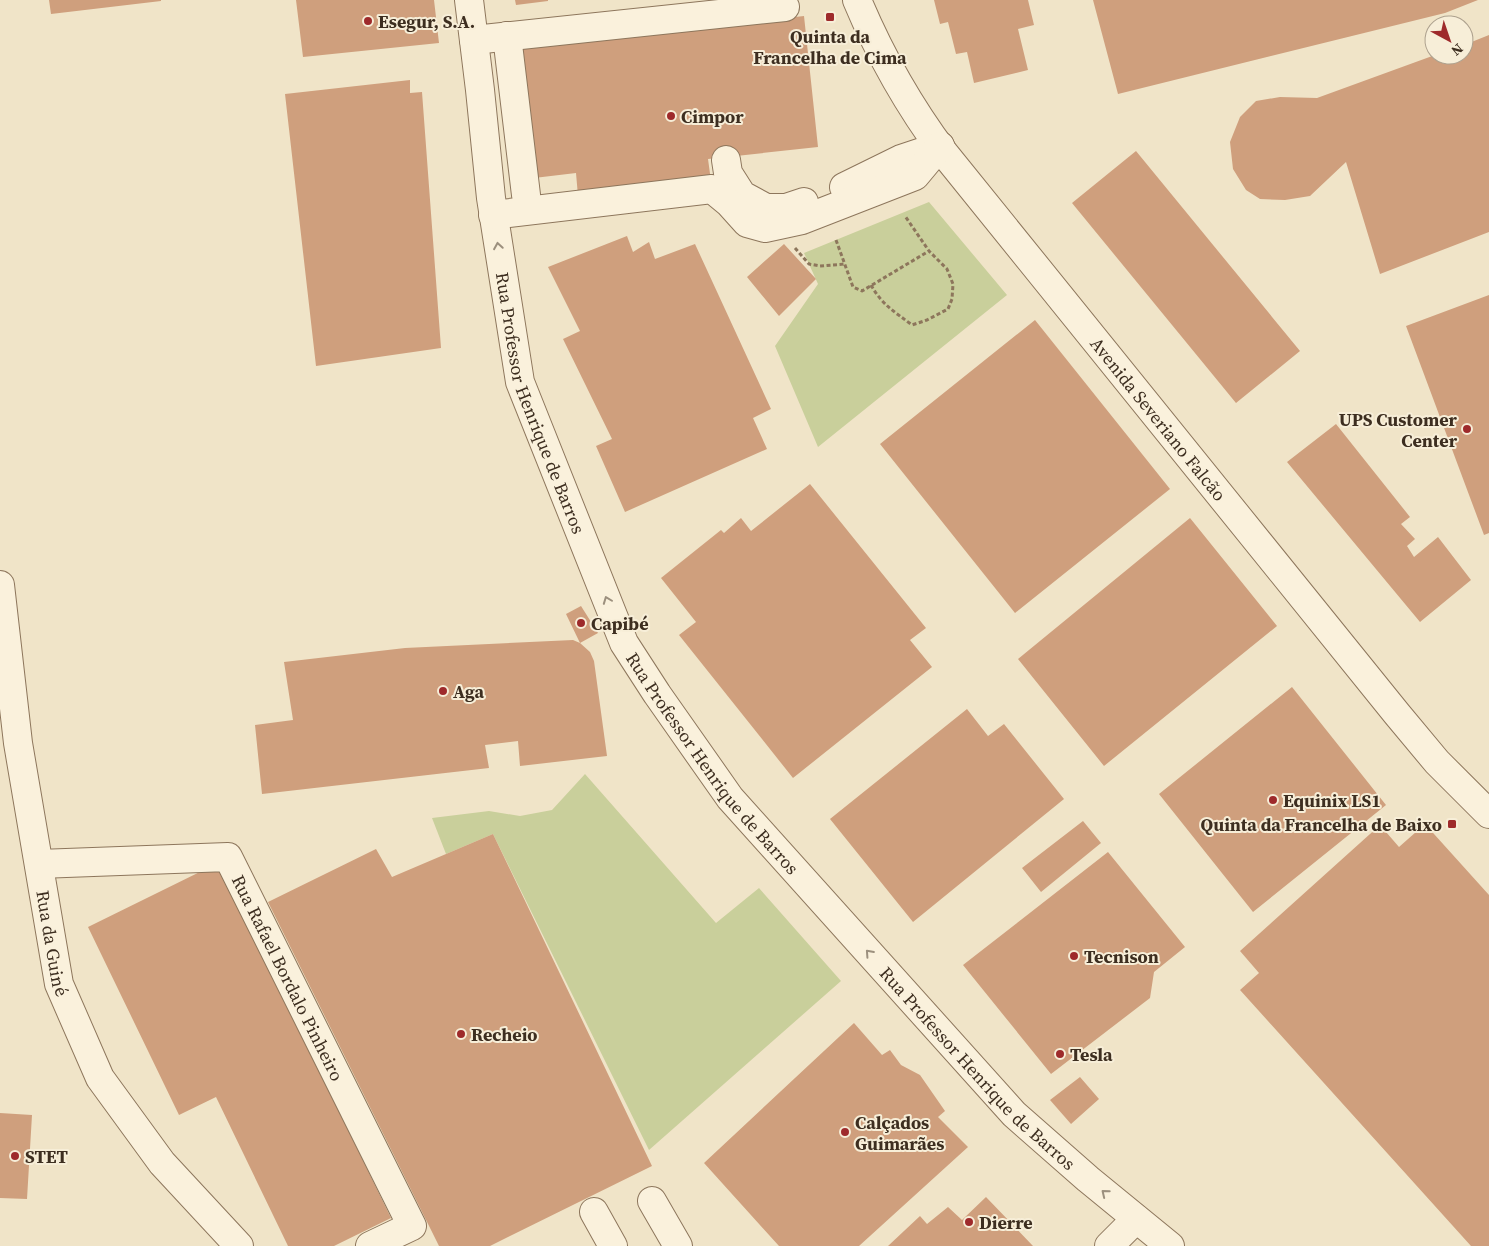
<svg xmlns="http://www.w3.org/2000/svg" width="1489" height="1246" viewBox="0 0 1489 1246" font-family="'Source Serif 4',serif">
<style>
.green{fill:#c9cf9b}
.building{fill:#cf9f7d}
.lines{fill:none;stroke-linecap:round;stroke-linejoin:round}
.minor-casing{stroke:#8d765c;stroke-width:30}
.path{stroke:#8d765c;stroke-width:3;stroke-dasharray:4 2.5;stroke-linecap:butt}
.minor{stroke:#faf1dc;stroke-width:28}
.oneway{stroke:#9c907e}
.poi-dot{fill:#9e2a2b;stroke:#f7eed8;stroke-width:2}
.labels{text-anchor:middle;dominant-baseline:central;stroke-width:4;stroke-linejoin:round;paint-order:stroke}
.poi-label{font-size:18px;font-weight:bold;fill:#3d2e20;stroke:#f7eed8;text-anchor:start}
.street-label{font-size:18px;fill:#3d2e20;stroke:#f7eed8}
</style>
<rect width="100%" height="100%" fill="#f0e4c8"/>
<path class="green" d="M929 202 1007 295 818 447 775 346 818 284 804 253Z
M585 774 716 923 759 888 841 981 649 1150 493 834 446 854 432 818 489 811 520 816 552 810Z"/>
<path class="building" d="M49 0H161V1L51 14Z
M296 0H434L439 43 303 57Z
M515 0H548V1L516 5Z
M934 0H1028L1034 25 1018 29 1028 70 974 83 967 52 956 54 948 22 940 24Z
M1093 0H1478L1445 13 1118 94Z
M804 16 818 147 708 159 711 181 578 196 576 173 534 178 520 48Z
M1489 35V232L1380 274 1346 162 1310 196 1285 200 1260 199 1246 190 1233 169 1230 142 1240 117 1256 101 1280 97 1317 98 1435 55H1464V45Z
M410 80V93L422 92 441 348 316 366 285 94Z
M1136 151 1300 351 1236 403 1072 203Z
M627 236 633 252 649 242 655 259 695 244 771 409 753 418 767 449 625 512 596 446 612 439 563 339 580 331 548 267Z
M784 244 816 279 779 316 747 277Z
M1489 295V533L1484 535 1406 326Z
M1035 320 1170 489 1015 613 880 444Z
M1336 424 1410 517 1401 524 1415 539 1407 546 1414 557 1438 537 1471 580 1420 622 1287 462Z
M810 484 926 628 910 640 932 667 793 778 679 635 696 622 661 578 721 530 724 533 741 518 751 531Z
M1190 518 1277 626 1104 766 1018 659Z
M581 606 598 633 580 643 590 652 594 661 607 756 520 766 518 741 485 745 489 768 262 794 255 725 293 720 284 662 405 648 573 640 580 643 566 614Z
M1292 687 1386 805 1253 912 1159 794Z
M967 709 988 736 1004 724 1064 799 913 922 830 819Z
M1083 821 1101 843 1041 892 1022 868Z
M1425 824 1489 895V1246H1471L1240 990 1259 973 1240 951 1380 825 1399 847Z
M493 834 652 1166 490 1246H439L268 902 376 849 392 877Z
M1108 852 1185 947 1154 972 1150 998 1051 1074 963 965Z
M218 863 391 1218 334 1246H288L216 1097 179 1115 88 927Z
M854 1023 882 1055 890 1050 901 1065 920 1075 945 1111 938 1117 968 1147 859 1246H779L704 1163Z
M1080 1077 1099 1099 1071 1124 1050 1100Z
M0 1113 32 1115 27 1199 0 1198Z
M986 1197 1033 1246H888L920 1216 927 1224 948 1207 962 1220Z"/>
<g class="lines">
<g class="minor-casing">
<g id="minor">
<path id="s1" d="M469 0 480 90 491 198 520 382 624 643 657 694 730 798 1014 1114 1088 1179 1170 1246"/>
<path id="s2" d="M857 0C880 55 909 106 944 153L1397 714 1437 762 1489 814"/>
<path d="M507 36 526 195"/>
<path d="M474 40 785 7"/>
<path d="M726 160 728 173 742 195 766 208H786L804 202"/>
<path d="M844 187 901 159 940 146"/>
<path d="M493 215 712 189 729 203 747 223 765 228 802 220 915 176 940 146"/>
<path id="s3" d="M0 585 18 743 59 984 100 1078 162 1163 239 1246"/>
<path id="s4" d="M39 864 228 857 412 1226 370 1246"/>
<path d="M652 1201 678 1246"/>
<path d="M594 1212 613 1246"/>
<path d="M1109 1246 1136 1219"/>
</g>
</g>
<path class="path" d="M836 240 853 287 862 291 929 251
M795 248 809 264 820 266 845 264
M871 285C882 305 895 312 912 325L927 320 948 309 952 299 953 284 947 269 929 251 905 216"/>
<use href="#minor" class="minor"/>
</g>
<defs><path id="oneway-chevron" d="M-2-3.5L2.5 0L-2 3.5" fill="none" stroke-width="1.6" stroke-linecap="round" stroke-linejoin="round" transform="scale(1.25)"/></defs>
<g class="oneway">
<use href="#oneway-chevron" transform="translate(498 246) rotate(-99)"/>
<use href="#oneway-chevron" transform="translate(607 600) rotate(-111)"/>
<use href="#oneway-chevron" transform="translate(869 953) rotate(-132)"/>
<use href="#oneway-chevron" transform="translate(1105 1193) rotate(-141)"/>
</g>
<g class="poi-dot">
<rect x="825" y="12" width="10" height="10" rx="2.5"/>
<circle cx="368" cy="21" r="5"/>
<circle cx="671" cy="116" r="5"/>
<circle cx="1467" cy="429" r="5"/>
<circle cx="581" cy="623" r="5"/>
<circle cx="443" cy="691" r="5"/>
<circle cx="1273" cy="800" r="5"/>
<rect x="1447" y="819" width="10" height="10" rx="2.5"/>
<circle cx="1074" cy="956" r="5"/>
<circle cx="461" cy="1034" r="5"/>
<circle cx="1060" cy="1054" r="5"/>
<circle cx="845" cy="1132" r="5"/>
<circle cx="15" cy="1156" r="5"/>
<circle cx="969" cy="1222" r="5"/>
</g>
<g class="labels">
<g class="poi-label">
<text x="378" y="21">Esegur, S.A.</text>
<text x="830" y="36" text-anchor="middle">Quinta da<tspan x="830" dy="21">Francelha de Cima</tspan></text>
<text x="681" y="116">Cimpor</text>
<text x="1457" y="419" text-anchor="end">UPS Customer<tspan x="1457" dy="21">Center</tspan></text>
<text x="591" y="623">Capibé</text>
<text x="453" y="691">Aga</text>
<text x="1283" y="800">Equinix LS1</text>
<text x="1442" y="824" text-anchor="end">Quinta da Francelha de Baixo</text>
<text x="1084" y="956">Tecnison</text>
<text x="471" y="1034">Recheio</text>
<text x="1070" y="1054">Tesla</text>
<text x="855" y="1122">Calçados<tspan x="855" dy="21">Guimarães</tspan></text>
<text x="25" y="1156">STET</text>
<text x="979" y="1222">Dierre</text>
</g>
<g class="street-label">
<text stroke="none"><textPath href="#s1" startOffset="411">Rua Professor Henrique de Barros</textPath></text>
<text stroke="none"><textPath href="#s2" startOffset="518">Avenida Severiano Falcão</textPath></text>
<text stroke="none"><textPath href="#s1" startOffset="816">Rua Professor Henrique de Barros</textPath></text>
<text stroke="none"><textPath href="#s3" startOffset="362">Rua da Guiné</textPath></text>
<text stroke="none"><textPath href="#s4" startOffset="324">Rua Rafael Bordalo Pinheiro</textPath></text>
<text stroke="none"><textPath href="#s1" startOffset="1221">Rua Professor Henrique de Barros</textPath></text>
</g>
</g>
<g transform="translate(1449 40) rotate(140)"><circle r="24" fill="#f7eed8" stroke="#ada18e"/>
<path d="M0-4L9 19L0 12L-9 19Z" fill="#9e2a2b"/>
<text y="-8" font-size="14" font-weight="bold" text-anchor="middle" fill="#3d2e20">N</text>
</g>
</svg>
